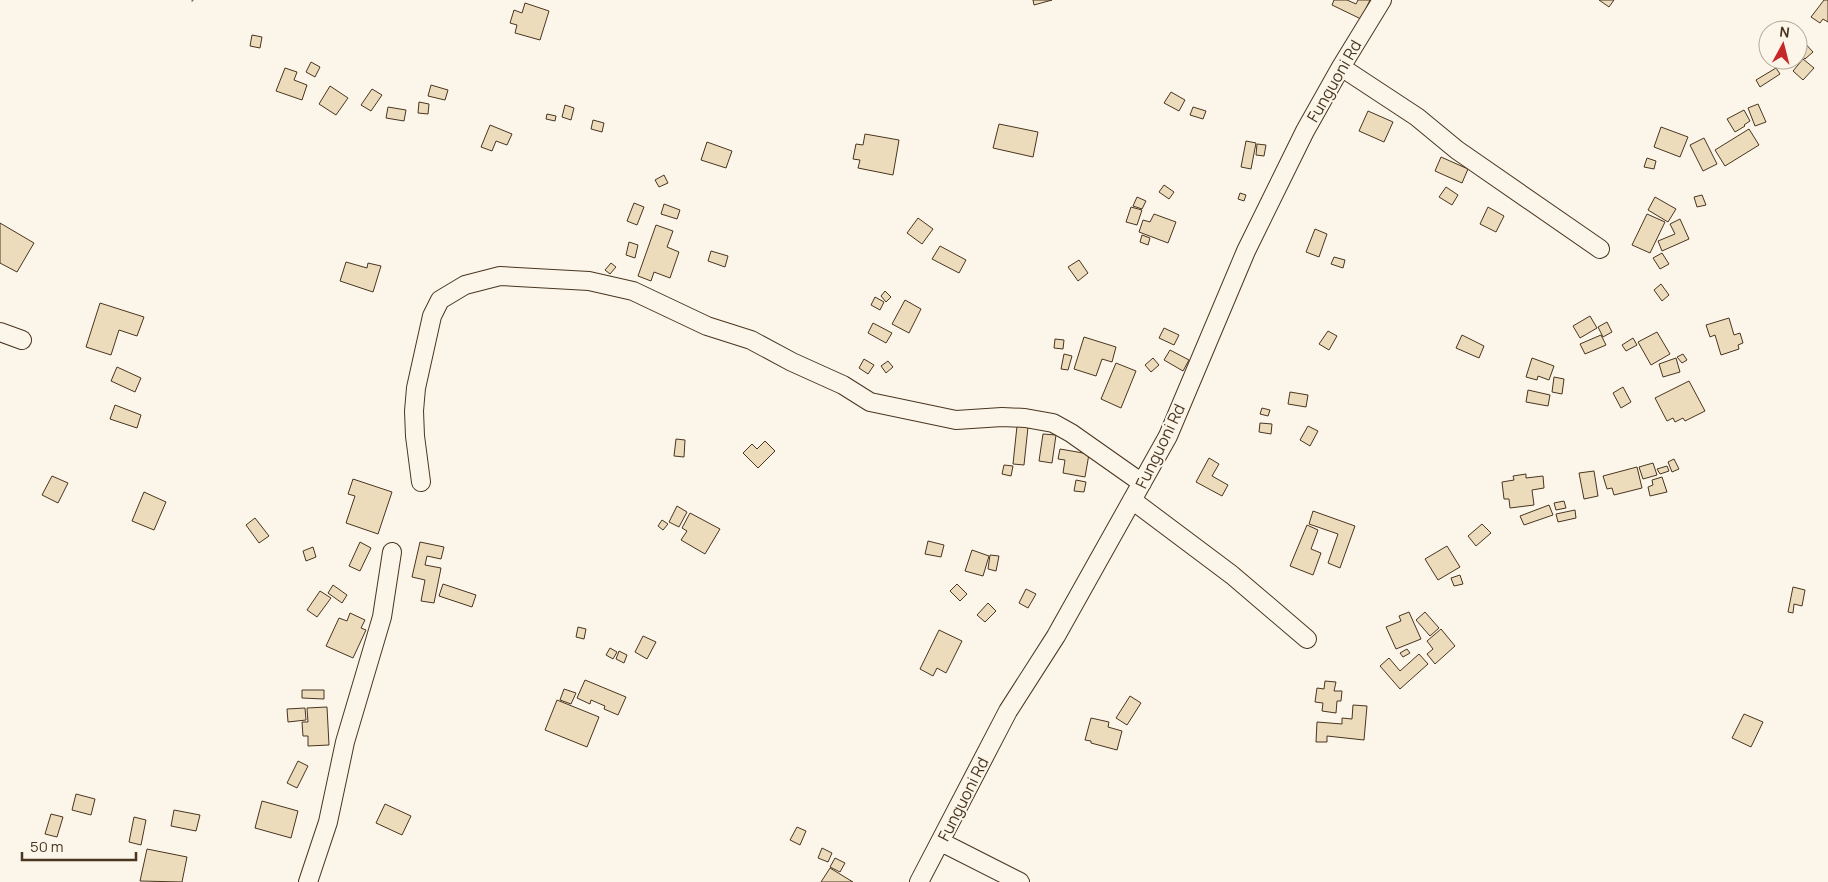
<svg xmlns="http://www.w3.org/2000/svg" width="1828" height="882" viewBox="0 0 1828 882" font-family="Manrope,sans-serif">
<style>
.building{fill:#ecdcbc;stroke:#4a3520}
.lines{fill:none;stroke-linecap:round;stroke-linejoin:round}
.minor-casing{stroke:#4a3520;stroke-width:20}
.path{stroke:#7f6f5c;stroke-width:2.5;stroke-dasharray:4 2.5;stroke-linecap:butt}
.minor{stroke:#fbf6e9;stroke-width:18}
.labels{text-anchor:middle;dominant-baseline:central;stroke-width:4;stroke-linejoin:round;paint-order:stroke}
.street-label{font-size:16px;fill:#4a3520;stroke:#fbf6e9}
</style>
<rect width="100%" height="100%" fill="#fbf6e9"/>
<path class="building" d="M1033 0H1052L1034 5Z
M1334 0H1347L1356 4 1358 0H1370L1361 19 1332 5Z
M1599 0H1614L1609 7Z
M1824 0H1828V22L1823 19 1820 23 1811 17Z
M525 3 549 11 540 40 515 33 517 25 510 23 514 10 522 13Z
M252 35 262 37 260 48 250 46Z
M1802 40 1813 52 1805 59 1798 51V43Z
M1803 59 1814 68 1803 80 1793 71Z
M311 62 320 67 315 77 306 72Z
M285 68 297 72 294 80 307 85 302 100 276 91Z
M1776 68 1780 74 1760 87 1756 80Z
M431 85 448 90 445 100 428 96Z
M330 86 348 98 336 115 319 104Z
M372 89 382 95 371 111 361 105Z
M1171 92 1185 100 1179 111 1164 103Z
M419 102 429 104 428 114 418 113Z
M1758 104 1766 122 1755 126 1748 108Z
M565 105 574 108 571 120 562 117Z
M388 107 406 110 404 121 386 118Z
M1193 107 1206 111 1203 119 1190 115Z
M1744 110 1750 121 1744 125 1745 126 1735 132 1727 119Z
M1368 111 1393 122 1384 142 1359 131Z
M547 114 556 116 555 121 546 119Z
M593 120 604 123 602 132 591 129Z
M999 124 1038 132 1033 157 993 148Z
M490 125 512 134 507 145 496 141 492 151 481 147Z
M1661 127 1688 137 1680 157 1654 147Z
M1749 129 1759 145 1725 166 1715 150Z
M865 134 899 140 893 175 858 168 860 160 853 159 856 144 863 145Z
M1704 138 1717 164 1703 171 1690 145Z
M1246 141 1256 143 1251 169 1241 167Z
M707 142 732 151 726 168 701 160Z
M1257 144 1266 145 1264 156 1256 155Z
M1441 157 1468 169 1462 183 1435 171Z
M1647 158 1656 161 1654 169 1644 167Z
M664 175 668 183 659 187 655 180Z
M1164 185 1174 192 1169 199 1159 192Z
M1446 187 1458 195 1452 205 1439 197Z
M1240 193 1246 195 1244 201 1238 199Z
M1702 195 1706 205 1697 207 1694 197Z
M1137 197 1146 201 1142 209 1133 206Z
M1655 197 1676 209 1668 222 1648 210Z
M634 203 644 207 637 225 627 221Z
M664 204 680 210 677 219 661 214Z
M1131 207 1142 210 1137 225 1126 222Z
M1488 207 1504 216 1496 232 1480 224Z
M1154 214 1176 222 1168 243 1139 232 1143 220 1150 222Z
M1647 214 1665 222 1650 253 1632 245Z
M918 218 933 229 922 244 907 233Z
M1680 219 1689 239 1662 251 1658 241 1675 234 1670 224Z
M0 223 34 243 17 272 0 263Z
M656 225 673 231 667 247 679 252 670 278 654 272 651 281 638 276Z
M1315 229 1327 234 1319 257 1306 252Z
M1142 235 1150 238 1148 245 1140 242Z
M629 242 638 245 635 258 626 255Z
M940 246 966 260 959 273 932 259Z
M711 251 728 256 725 267 708 261Z
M1662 253 1669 264 1660 269 1653 258Z
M1334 257 1345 260 1343 268 1331 264Z
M1079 260 1088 273 1078 281 1068 267Z
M346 262 367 268 368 263 381 266 373 292 340 281Z
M611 263 616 267 610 274 605 270Z
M1661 284 1669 295 1662 301 1654 290Z
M885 291 891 297 886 302 881 296Z
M875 297 884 302 880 310 871 305Z
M905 300 921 309 909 333 892 324Z
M100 303 144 317 137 336 119 330 111 355 86 347Z
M1590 316 1597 328 1580 338 1573 326Z
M1729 318 1734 335 1740 333 1743 343 1738 345 1739 349 1721 355 1715 335 1710 337 1706 325Z
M1607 322 1612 332 1603 337 1598 327Z
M873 323 892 333 886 343 868 333Z
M1164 328 1179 335 1174 345 1159 338Z
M1328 331 1337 336 1329 350 1319 344Z
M1657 332 1670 354 1651 365 1638 342Z
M1462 335 1484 346 1479 358 1456 348Z
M1601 335 1606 345 1585 354 1580 344Z
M1084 337 1116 347 1112 362 1102 359 1096 376 1074 369Z
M1633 338 1637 345 1626 351 1622 345Z
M1055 339 1064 340 1063 349 1054 348Z
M1170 350 1189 360 1183 371 1164 360Z
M1064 354 1072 356 1068 370 1061 369Z
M1683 354 1687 360 1682 363 1677 357Z
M1153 358 1159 365 1151 372 1145 365Z
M1532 358 1554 366 1549 380 1538 376 1537 380 1526 377Z
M1676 358 1680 372 1663 377 1659 364Z
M864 359 874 365 868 374 859 368Z
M888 361 893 367 886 373 881 366Z
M1116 363 1136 371 1121 408 1101 399Z
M117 367 141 378 135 392 111 381Z
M1554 377 1564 379 1562 394 1552 392Z
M1689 381 1705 411 1685 421 1683 418 1675 422 1673 418 1667 421 1655 398Z
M1623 387 1631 402 1621 408 1613 393Z
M1528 390 1550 395 1548 406 1526 402Z
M1290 392 1308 395 1306 407 1288 404Z
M115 405 141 415 137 428 110 419Z
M1262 408 1270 410 1268 416 1260 414Z
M1260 423 1272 424 1271 434 1259 432Z
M1017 426 1028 427 1024 465 1013 464Z
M1308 426 1318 431 1310 446 1300 440Z
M1043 434 1056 435 1052 463 1039 461Z
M676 439 685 440 684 457 674 456Z
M765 441 775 451 758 468 743 453 752 444 757 449Z
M1060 449 1089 454 1085 477 1063 473 1065 460 1058 459Z
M1209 458 1219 464 1212 476 1228 485 1222 496 1196 482Z
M1674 459 1679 469 1672 472 1668 462Z
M1653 463 1657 475 1643 479 1639 467Z
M1004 465 1013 466 1011 476 1002 474Z
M1667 466 1669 471 1660 474 1657 469Z
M1637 467 1642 488 1614 495 1612 488 1607 489 1603 476Z
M1594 471 1598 496 1584 499 1579 473Z
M1526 474V478L1543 476 1544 488 1532 490 1534 505 1510 508 1509 499H1504L1502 482 1514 480 1513 476Z
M52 476 68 483 58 503 42 495Z
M1662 477 1667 492 1650 496 1648 487 1653 485 1652 480Z
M353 479 392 492 378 534 346 523 355 496 348 494Z
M1076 480 1086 482 1084 492 1074 491Z
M144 492 166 502 154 530 132 521Z
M1564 501 1566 508 1556 510 1554 503Z
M1549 505 1553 515 1524 525 1520 516Z
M677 506 687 512 679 527 669 522Z
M1575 510 1576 518 1558 522 1556 514Z
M1313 511 1355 526 1340 568 1328 563 1338 534 1309 524Z
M690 513 720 529 705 554 681 540 687 531 682 528Z
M255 518 269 536 259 543 246 525Z
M662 520 668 524 663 530 658 526Z
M1482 524 1491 533 1476 546 1468 536Z
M1307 525 1318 530 1311 549 1321 553 1313 575 1290 566Z
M928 541 944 545 941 557 925 554Z
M360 542 371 548 360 571 349 566Z
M420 542 444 547 441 559 427 556 425 565 441 568 434 603 421 601 425 580 412 577Z
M1447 546 1460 567 1438 580 1425 559Z
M313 547 316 557 306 561 303 551Z
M972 550 989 556 983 576 965 571Z
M990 555 999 556 996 571 988 569Z
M1460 575 1463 584 1454 586 1451 578Z
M443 584 476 595 472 607 439 596Z
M957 584 967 594 960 601 950 591Z
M333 585 347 595 342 603 328 593Z
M1793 587 1805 590 1802 606 1794 604 1793 613 1788 612Z
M1026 589 1036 594 1028 608 1019 603Z
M320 591 331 598 317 617 307 610Z
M988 603 996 611 985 622 977 615Z
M1409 612 1421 639 1396 649 1386 627 1401 621 1399 616Z
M1425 612 1439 628 1430 636 1416 620Z
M350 613 365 620 361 628 366 630 353 658 326 646 339 618 347 621Z
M578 627 586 629 584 639 576 637Z
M1441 629 1455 646 1435 664 1427 654 1433 649 1427 641Z
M939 630 962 641 946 673 937 668 933 676 920 669Z
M643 636 656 642 647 659 635 652Z
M610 648 617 652 613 659 606 655Z
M1407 649 1410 653 1403 657 1400 653Z
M619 651 627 655 624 663 616 659Z
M1419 654 1428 664 1400 689 1380 666 1389 658 1400 671Z
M585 680 626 697 618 715 604 709 605 706 591 700 590 704 577 698Z
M1325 681 1336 682 1334 691H1342L1341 701H1337L1336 713 1322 711 1323 703 1315 702 1317 688 1324 689Z
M564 689 576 693 571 704 560 700Z
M302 690H324V699L302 698Z
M1130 696 1141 703 1127 725 1116 718Z
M557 700 599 717 587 747 545 730Z
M1353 705 1367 706 1364 740 1327 736V742H1316L1317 722 1342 724V718L1352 719Z
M327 707 329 745 308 746V736H303L302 722H308L307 708Z
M305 708 306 720 288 722 287 709Z
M1744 714 1763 722 1751 747 1732 738Z
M1091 718 1109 722 1108 727 1122 731 1117 750 1091 743V741L1085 740Z
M298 761 308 766 297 788 287 783Z
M76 794 95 799 91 815 72 810Z
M262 801 298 811 291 838 255 828Z
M385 804 411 816 402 835 376 823Z
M174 810 200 815 196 831 171 826Z
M51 814 63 817 57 837 45 834Z
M134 817 146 820 141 845 129 842Z
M797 827 806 831 800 845 790 840Z
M822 848 832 853 828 862 818 858Z
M147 849 187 857 182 882 140 881Z
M835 858 845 863 840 872 830 867Z
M830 868 853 882H821Z"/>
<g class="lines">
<g class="minor-casing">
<path id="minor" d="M1341 67 1417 117 1457 150 1600 249
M0 332 22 340
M421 482 415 436 414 411 416 388 432 316 440 300 465 285 500 276 589 281 633 291 707 326 751 340 792 362 843 385 870 402 956 420 1002 417 1025 418 1053 423 1071 433 1142 483
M1132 500 1232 575 1307 639
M941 842 1020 882
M308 882 328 822 345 742 382 617 392 552
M919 882 1008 711 1056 636 1168 436 1246 251 1305 131 1341 67 1382 0"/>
</g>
<path class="path" d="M192 0 193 1"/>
<use href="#minor" class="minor"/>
</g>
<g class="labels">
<g class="street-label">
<text transform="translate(1334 81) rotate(-60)">Funguoni Rd</text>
<text transform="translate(1160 446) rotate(-64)">Funguoni Rd</text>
<text transform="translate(963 799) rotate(-63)">Funguoni Rd</text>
</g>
</g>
<g transform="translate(1783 45) rotate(7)"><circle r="24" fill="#fbf6e9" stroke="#b4a999"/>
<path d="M0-4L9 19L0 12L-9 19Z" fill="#c62828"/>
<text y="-8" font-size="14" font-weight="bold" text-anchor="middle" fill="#4a3520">N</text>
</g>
<path d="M22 852v8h114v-8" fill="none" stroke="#4a3520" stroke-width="2.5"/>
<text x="30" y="852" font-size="15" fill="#4a3520" stroke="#fbf6e9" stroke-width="4" paint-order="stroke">50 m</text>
</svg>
